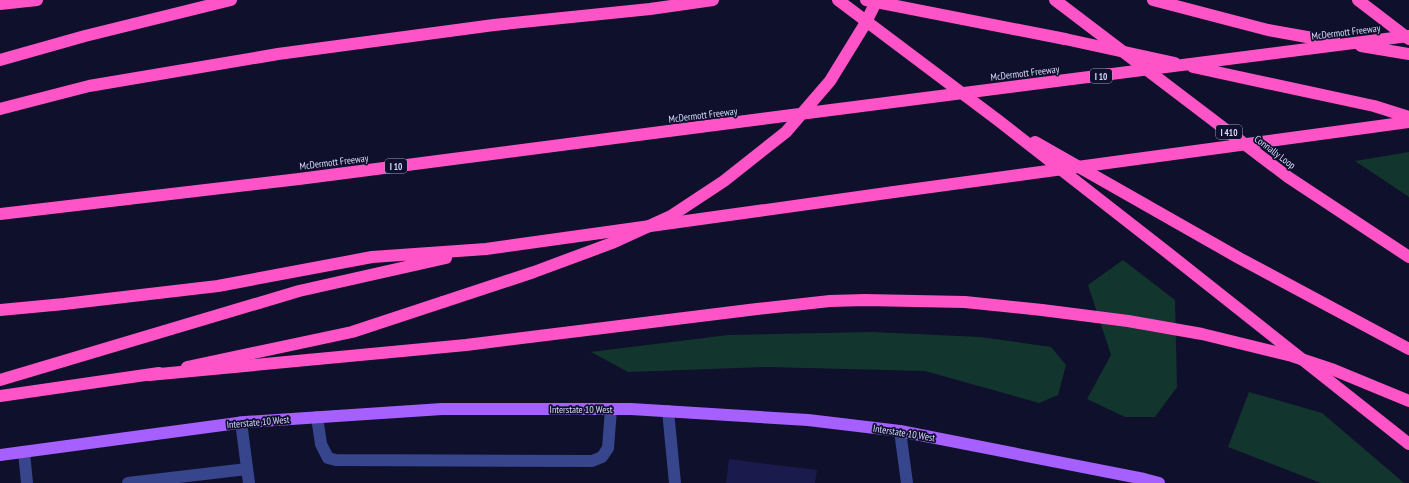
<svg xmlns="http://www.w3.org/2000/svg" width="1409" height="483" viewBox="0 0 1409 483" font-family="'PT Sans Narrow',sans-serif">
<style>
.green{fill:#12362d}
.building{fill:#1a1a4d}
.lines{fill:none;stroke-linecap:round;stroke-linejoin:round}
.minor{stroke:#37458d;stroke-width:12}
.major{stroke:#a560ff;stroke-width:12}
.highway{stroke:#ff54c7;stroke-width:12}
.highway-bridge{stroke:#ff54c7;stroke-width:12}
.labels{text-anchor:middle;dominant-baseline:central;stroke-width:3.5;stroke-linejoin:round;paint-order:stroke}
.shield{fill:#0f102b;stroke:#9c9fbf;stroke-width:1}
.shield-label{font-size:9px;font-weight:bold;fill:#d9dcff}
.street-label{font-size:10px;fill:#d9dcff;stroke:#0f102b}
</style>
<rect width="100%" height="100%" fill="#0f102b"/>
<path class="green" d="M1409 152V197L1355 161Z
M1123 260 1175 300 1177 387 1155 417H1125L1087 399 1111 355 1088 285Z
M873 332 980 337 1051 347 1066 365 1058 395 1039 403 925 371 767 367 628 372 591 352 728 335Z
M1249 392 1322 413 1404 483H1321L1228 447Z"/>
<path class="building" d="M729 459 817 470 815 483H726Z"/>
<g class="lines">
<path class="minor" d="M668 411 675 483
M317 417 321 444 328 458 336 460 592 461 602 457 608 448 611 409
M241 422 249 483
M900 431 907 483
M24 452 27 483
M128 483 247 469"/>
<path class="major" d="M0 455 245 422 442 409H631L808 420 900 431 1144 479 1159 483"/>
<path class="highway" d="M838 0 999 121 1168 253 1409 444
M866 0 1065 39
M1055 0 1288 177 1409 257
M1358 0 1409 39
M0 4 37 0
M0 60 85 36 231 0
M0 109 89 86 278 54 494 25 650 9 713 0
M1035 142 1239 258 1409 349
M0 214 299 179 792 115
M0 310 64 304 218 286 372 257 486 249 894 192
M187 367 352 332 443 302
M0 380 299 291 446 258
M0 396 159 373"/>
<path class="highway-bridge" d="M1153 0 1268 30 1335 42
M1065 39 1175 63
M1361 46 1409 54
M1193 67 1374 106 1409 117
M792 115 1409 36
M894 192 1409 122
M443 302 534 272 612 243 671 216 724 181 786 132 830 81 865 24 877 0
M149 375 466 345 757 309 830 301 865 300 965 302 1042 310 1128 321 1202 334 1292 356 1334 370 1409 401"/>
</g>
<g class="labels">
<g class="shield">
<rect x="1090" y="69" width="22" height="14" rx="3"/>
<rect x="1216" y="125" width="26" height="14" rx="3"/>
<rect x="385" y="159" width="22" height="14" rx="3"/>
</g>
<g class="shield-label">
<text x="1101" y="76">I 10</text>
<text x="1229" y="132">I 410</text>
<text x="396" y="166">I 10</text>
</g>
<g class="street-label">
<text transform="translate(1346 32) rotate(-7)">McDermott Freeway</text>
<text transform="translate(1025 73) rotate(-7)">McDermott Freeway</text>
<text transform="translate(703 115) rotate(-7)">McDermott Freeway</text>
<text transform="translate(1275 152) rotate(37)">Connally Loop</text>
<text transform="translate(334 162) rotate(-7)">McDermott Freeway</text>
<text x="581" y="409">Interstate 10 West</text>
<text transform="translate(258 422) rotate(-5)">Interstate 10 West</text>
<text transform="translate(904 433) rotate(9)">Interstate 10 West</text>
</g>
</g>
</svg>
